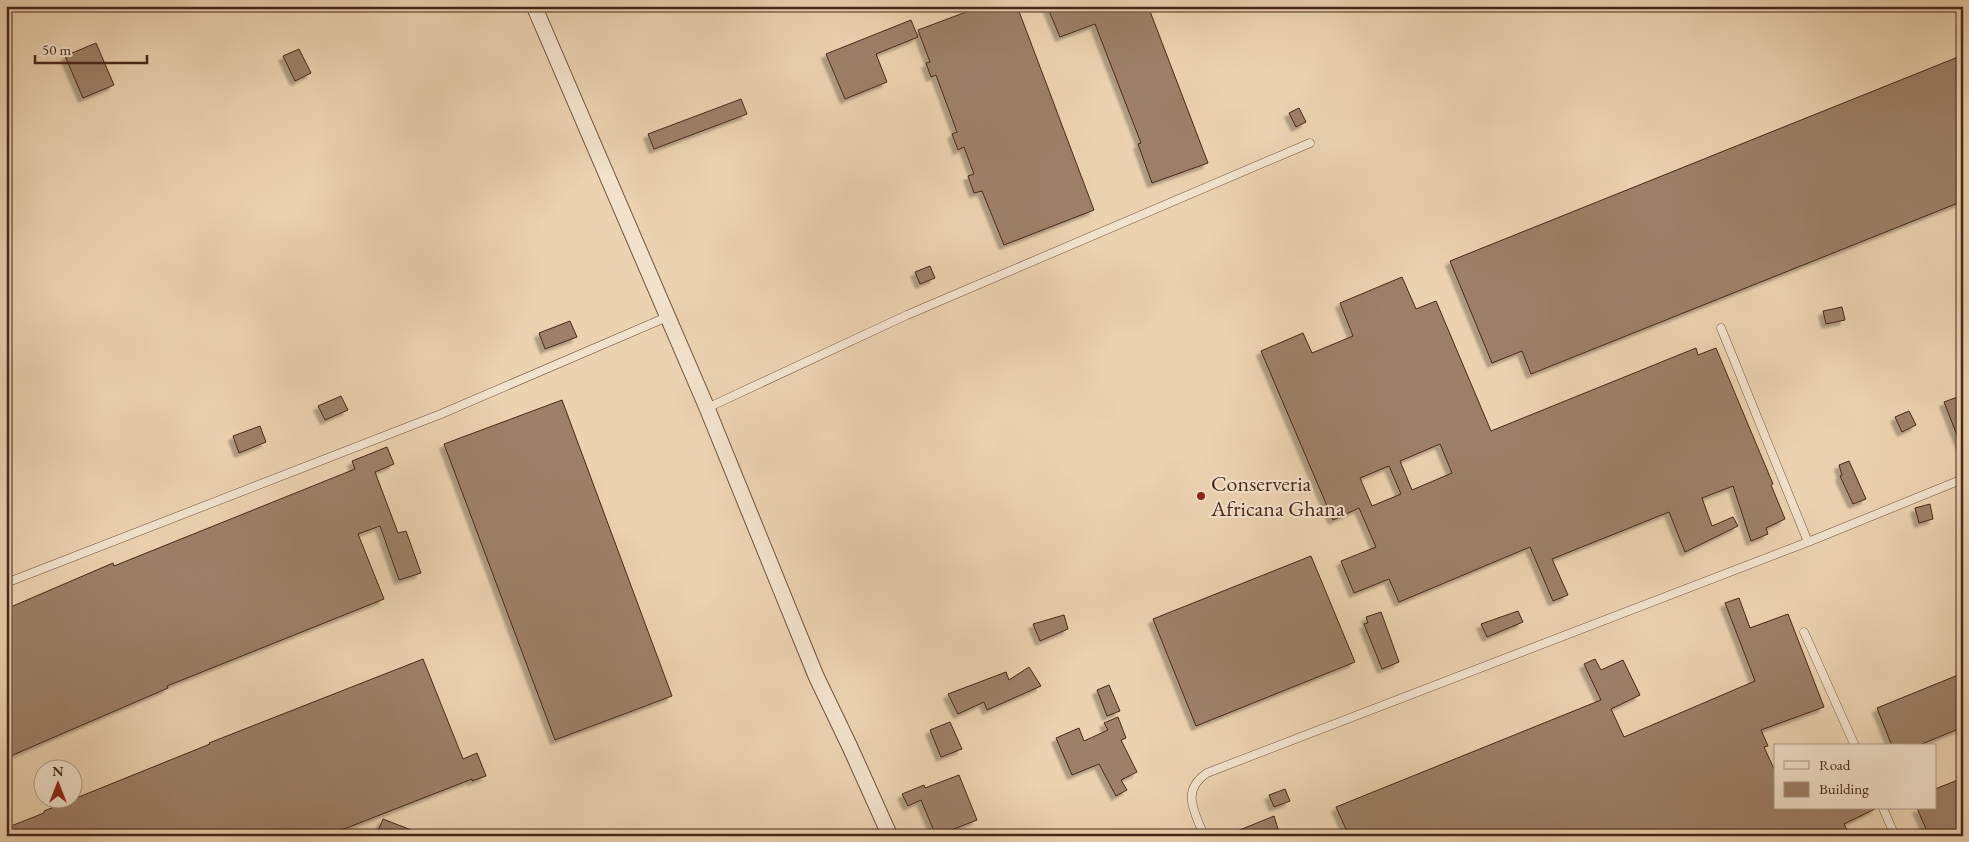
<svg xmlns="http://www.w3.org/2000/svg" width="1969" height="842" viewBox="0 0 1969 842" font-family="'EB Garamond',serif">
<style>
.building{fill:#9d8067;stroke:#482718;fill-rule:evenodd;filter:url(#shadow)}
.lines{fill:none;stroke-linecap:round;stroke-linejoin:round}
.service-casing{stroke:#71523e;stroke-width:9}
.minor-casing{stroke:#71523e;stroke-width:17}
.service{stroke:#f2e2cc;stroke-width:8}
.minor{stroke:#f2e2cc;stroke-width:15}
.poi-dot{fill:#8f2418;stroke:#f2e2cc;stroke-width:2}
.labels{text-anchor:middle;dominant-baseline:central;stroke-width:4;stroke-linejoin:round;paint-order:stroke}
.poi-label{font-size:22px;fill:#482718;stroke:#f2e2cc;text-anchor:start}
</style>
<defs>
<filter id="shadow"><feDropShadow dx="-4.5" dy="4.5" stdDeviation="1" flood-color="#0004"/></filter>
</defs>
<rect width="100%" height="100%" fill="#ebd2b0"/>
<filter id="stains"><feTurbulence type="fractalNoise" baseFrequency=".004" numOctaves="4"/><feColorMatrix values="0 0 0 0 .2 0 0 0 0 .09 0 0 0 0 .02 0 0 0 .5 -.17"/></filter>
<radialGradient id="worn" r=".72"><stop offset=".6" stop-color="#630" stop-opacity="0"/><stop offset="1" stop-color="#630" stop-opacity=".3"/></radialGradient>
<path class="building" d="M982 6H1017L1094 210 1004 245 982 191 974 193 968 176 974 174 964 147 958 150 952 134 957 132 936 75 931 77 926 63 930 62 918 30Z
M1047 6H1148L1208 163 1152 183 1138 144 1141 143 1095 24 1060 37Z
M911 20 918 37 876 54 887 82 845 99 826 54Z
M96 43 114 85 83 98 65 56Z
M299 49 311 73 295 81 283 56Z
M1963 55V201L1531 374 1522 351 1492 363 1450 261Z
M741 99 747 114 654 149 648 134Z
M1299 108 1306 122 1296 127 1289 113Z
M930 266 935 278 920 284 915 272Z
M1402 277 1416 309 1436 301 1491 431 1696 348 1698 355 1716 348 1773 484 1771 485 1785 519 1766 528 1768 534 1751 541 1733 486 1702 498 1712 526 1733 517 1738 526 1685 552 1669 512 1552 559 1568 595 1553 601 1530 547 1399 602 1389 579 1354 593 1341 561 1376 547 1359 508 1333 520 1261 351 1303 333 1312 353 1353 336 1340 303ZM1440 444 1452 473 1412 490 1400 461ZM1389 466 1401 494 1372 506 1360 478Z
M1842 307 1845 320 1826 324 1823 311Z
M570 321 577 337 545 349 539 333Z
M1963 395V448H1962L1944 402Z
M341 396 348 410 325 420 318 406Z
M562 400 672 696 555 740 444 444Z
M1909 411 1916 425 1902 432 1895 417Z
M260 426 266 442 239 453 233 436Z
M387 447 394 464 375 472 398 533 406 531 421 573 399 580 380 526 358 534 384 599 167 686 168 688 6 758V609L113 563 114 566 355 469 352 461Z
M1849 461 1866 499 1853 504 1840 476 1842 475 1839 465Z
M1930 504 1933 519 1919 523 1915 508Z
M1311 556 1355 662 1196 726 1153 619Z
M1739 598 1750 628 1788 614 1824 707 1761 730 1768 746 1764 747 1775 771V808H1877L1844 824 1850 836H1349L1336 807 1601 700 1584 664 1595 659 1601 670 1623 660 1640 695 1611 709 1624 737 1755 681 1725 603Z
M1518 611 1523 622 1487 637 1481 624Z
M1381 612 1399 662 1382 669 1364 624 1368 623 1366 617Z
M1064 615 1068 629 1040 641 1033 624Z
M423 659 463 759 477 753 486 776 472 781V779L326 836H6V828L44 813V811L210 744 209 743Z
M1029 667 1041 686 987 710 984 702 958 714 948 694 1006 672 1009 680Z
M1963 673V727L1917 746H1892L1877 708Z
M1109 685 1120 711 1107 716 1097 690Z
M1118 717 1126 738 1121 740 1137 772 1121 780 1127 790 1116 796 1099 764 1072 775 1056 738 1079 728 1084 741 1108 730 1104 723Z
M950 722 962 749 941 757 930 730Z
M959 775 977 820 936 836 921 800 908 806 902 794 924 785 925 788Z
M1963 778V831L1951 836H1929L1917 808H1935V789Z
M1285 789 1290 801 1274 807 1269 795Z
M1274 816 1279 832 1275 833 1276 836H1225Z
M383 819 424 835V836H376Z"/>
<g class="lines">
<g class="service-casing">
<path id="service" d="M1721 328 1808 542
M707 408 907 315 1310 143
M6 583 441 414 667 317
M1804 632 1855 746
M1883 808 1895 836
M1204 836C1195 812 1180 791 1207 773L1808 542 1963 479"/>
</g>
<g class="minor-casing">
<path id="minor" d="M534 6 707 408 816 676 850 747 890 836"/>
</g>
<use href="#service" class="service"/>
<use href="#minor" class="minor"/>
</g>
<circle class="poi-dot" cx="1201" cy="496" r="5"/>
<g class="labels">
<g class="poi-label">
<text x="1211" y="483">Conserveria<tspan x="1211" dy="25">Africana Ghana</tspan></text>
</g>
</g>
<rect width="1969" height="842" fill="none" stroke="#ebd2b0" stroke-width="25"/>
<rect x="8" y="8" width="1954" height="827" fill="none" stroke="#482718" stroke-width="2.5"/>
<rect x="12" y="12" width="1944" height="817" fill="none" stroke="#482718"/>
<rect x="1774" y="744" width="162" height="65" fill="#f2e2cc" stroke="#ae9784"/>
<rect x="1784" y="761" width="25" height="8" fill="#f2e2cc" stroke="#ae9784"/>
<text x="1819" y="770" font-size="15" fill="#482718">Road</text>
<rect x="1784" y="782" width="25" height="15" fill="#9d8067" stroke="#ae9784"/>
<text x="1819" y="794" font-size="15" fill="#482718">Building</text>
<g transform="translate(58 784)"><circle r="24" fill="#f2e2cc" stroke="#ae9784"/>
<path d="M0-4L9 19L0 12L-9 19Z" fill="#8f2418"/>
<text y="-8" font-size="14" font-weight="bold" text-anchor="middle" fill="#482718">N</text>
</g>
<path d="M35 55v8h112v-8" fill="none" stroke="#482718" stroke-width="2.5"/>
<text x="42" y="55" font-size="15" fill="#482718" stroke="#f2e2cc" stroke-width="4" paint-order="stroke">50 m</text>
<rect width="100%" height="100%" filter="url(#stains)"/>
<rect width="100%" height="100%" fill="url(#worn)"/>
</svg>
